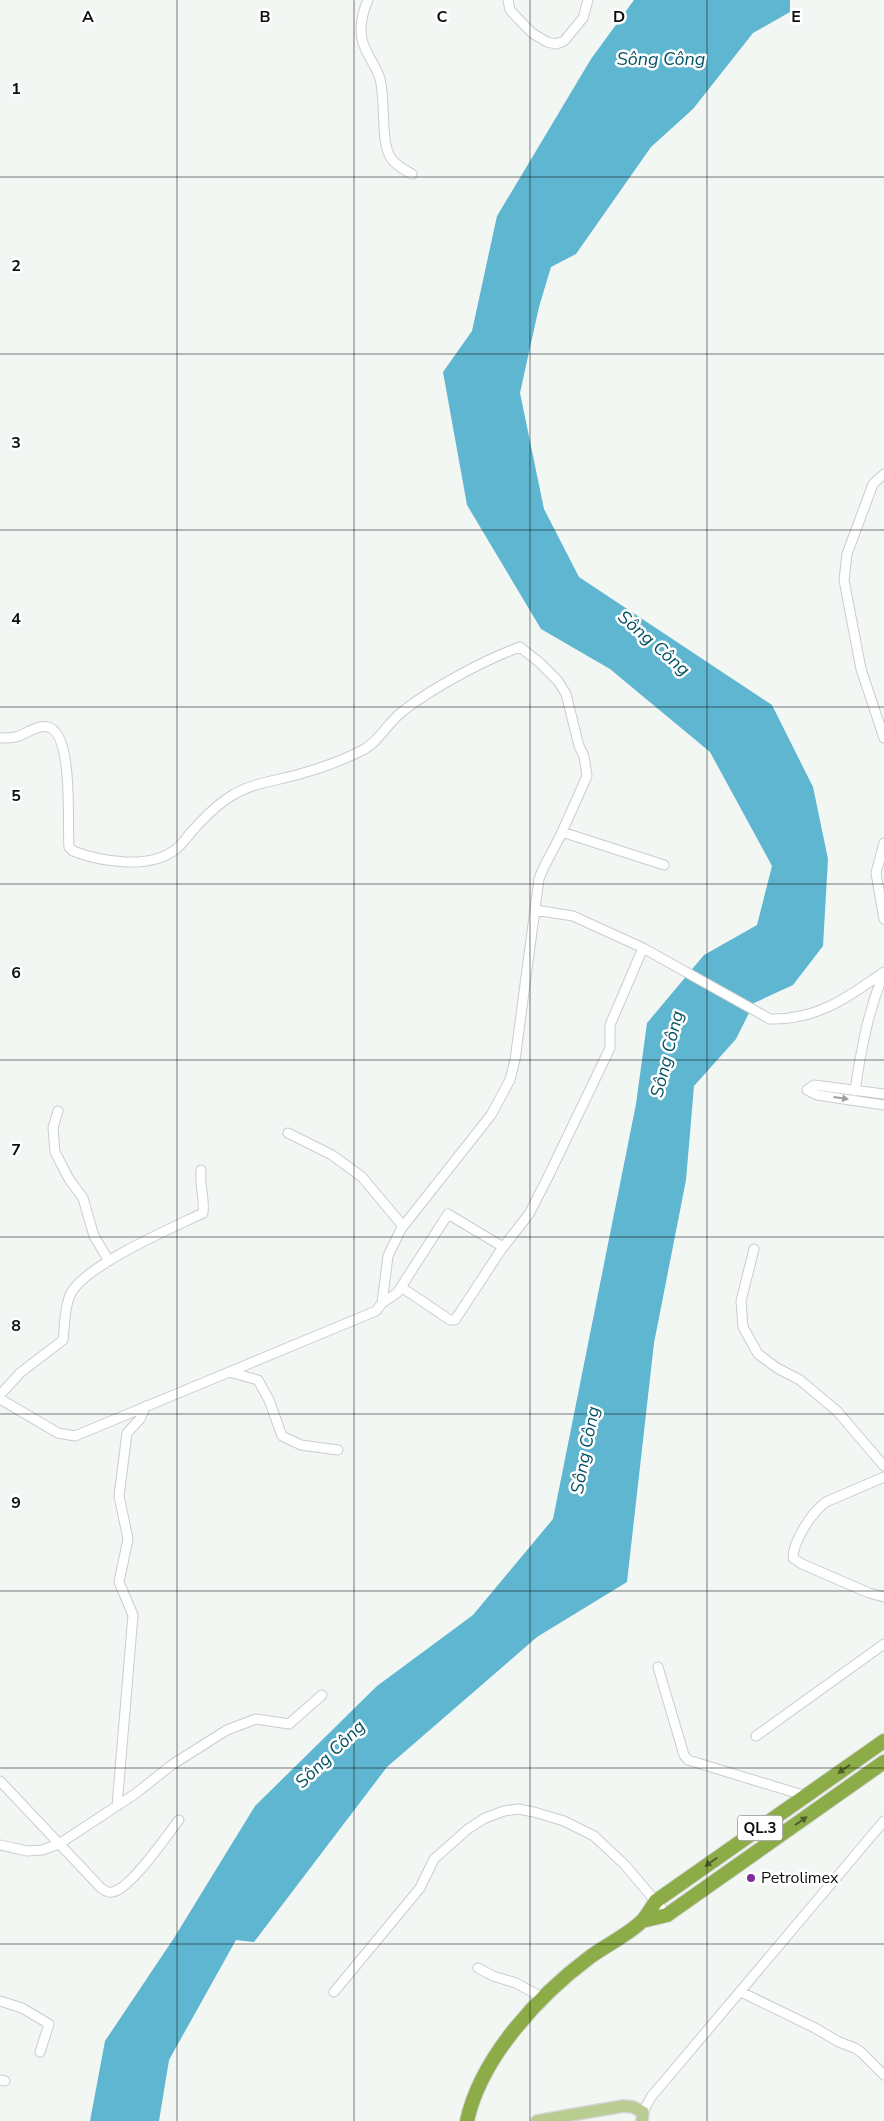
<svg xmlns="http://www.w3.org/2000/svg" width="884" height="2121" viewBox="0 0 884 2121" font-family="'Nunito Sans',sans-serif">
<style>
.water{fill:#5fb6d0}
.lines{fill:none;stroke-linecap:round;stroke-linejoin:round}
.minor-casing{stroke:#c9cecb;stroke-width:11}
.major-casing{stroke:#d4d4d4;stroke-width:14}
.highway-casing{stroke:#d4d4d4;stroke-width:16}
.minor{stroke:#fff;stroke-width:9}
.major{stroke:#b9cd91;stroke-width:11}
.highway{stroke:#8bac47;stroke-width:14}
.oneway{fill:#9f9f9f}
.oneway2{fill:#4c5e2a}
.grid{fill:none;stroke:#0e0f0e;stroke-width:1;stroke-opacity:0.55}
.poi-dot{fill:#7c2c9c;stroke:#fff;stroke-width:2}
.labels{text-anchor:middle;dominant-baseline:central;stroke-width:5;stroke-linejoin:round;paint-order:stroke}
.shield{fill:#fff;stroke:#565756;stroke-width:1}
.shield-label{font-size:15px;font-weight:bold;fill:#0e0f0e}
.poi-label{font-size:16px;fill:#0e0f0e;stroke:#fff;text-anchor:start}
.water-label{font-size:18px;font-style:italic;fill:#035264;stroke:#fff}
.grid-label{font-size:16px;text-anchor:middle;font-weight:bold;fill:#0e0f0e;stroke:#fff;stroke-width:5;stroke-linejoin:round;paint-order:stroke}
</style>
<rect width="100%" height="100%" fill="#f2f7f4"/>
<path class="water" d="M634 0H790V12L753 33 693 109 651 147 576 254 551 267 539 307 520 393 544 509 579 577 772 705 813 787 828 859 823 946 793 985 754 1003 736 1039 694 1086 686 1180 654 1343 627 1582 537 1637 387 1767 254 1942 236 1940 169 2060 159 2121H90L105 2041 174 1938 255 1806 377 1686 473 1615 553 1519 636 1104 647 1023 704 955 757 925 772 866 710 752 610 669 541 629 467 505 443 372 472 331 497 216 591 59Z"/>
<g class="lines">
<g class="minor-casing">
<path id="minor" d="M368 0C364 8 361 21 361 29 360 48 375 62 380 79 386 101 380 142 391 158 396 166 405 170 412 174
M508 0 510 10 532 33 547 42 556 44 564 41 583 18 588 0
M884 474 873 484 847 554 844 580 861 669 884 738
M0 738C5 738 10 738 15 737 26 735 37 724 48 727 74 733 67 825 69 847L73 851C102 862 150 870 176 849 183 844 188 835 194 829 204 818 218 804 231 796 253 782 278 781 303 773 322 768 342 760 359 752 379 743 387 723 403 711 432 688 486 659 520 647L540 663 558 681 566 694 579 746 584 756 587 776 562 832
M884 843 876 873 884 919
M643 948 770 1019C817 1020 847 998 884 972
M855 1091C861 1050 868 1011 884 973
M884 1094 814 1085 807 1090 817 1095 884 1105
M58 1111 53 1128 55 1152 69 1179 83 1198 94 1236 109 1261
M288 1133 332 1155 362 1177 403 1226
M754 1249 741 1301 743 1327 758 1354 777 1368 800 1380 837 1411 884 1466
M401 1287 448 1214 503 1247
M382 1303 397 1293 401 1287 450 1320H455L501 1250 529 1214 547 1179 610 1048V1025L643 948 573 916 535 910
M229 1372 258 1380 269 1400 282 1436 301 1445 338 1450
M0 1395 20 1373 63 1340C65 1325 64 1309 70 1295 83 1266 172 1228 203 1213 205 1197 199 1186 201 1170
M0 1399 58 1433 75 1436 376 1311 382 1303 388 1256 401 1229 491 1115 510 1080 515 1060 539 879C545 862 555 848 562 832L664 865
M884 1477 826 1502C812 1512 793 1541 793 1558L802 1564 869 1593 884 1597
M658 1667 684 1755 688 1760 806 1796
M756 1736 884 1644
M0 1781 101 1888C104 1890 108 1893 112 1892 130 1890 167 1835 179 1820
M117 1806 133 1615 119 1582 128 1539 119 1496 127 1433 140 1419 146 1406
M0 1845 27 1851 42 1850 59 1844 135 1794 173 1764 227 1730 256 1719 289 1724 322 1695
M478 1968 493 1976 516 1983 543 1998
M334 1992 420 1888 434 1859 468 1829 485 1818 504 1811 518 1809 534 1812 564 1821 594 1836 625 1865 667 1915
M741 1992 815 2028 839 2042 855 2048 862 2053 884 2075
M0 2001 22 2008 49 2024 40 2052
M0 2080 5 2081
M643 2112 651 2097 884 1821"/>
</g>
<g class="major-casing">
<path id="major" d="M537 2121 623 2106 633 2107 643 2112 642 2121"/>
</g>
<g class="highway-casing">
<path id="highway" d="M642 1921 667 1915 884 1762
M467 2121C481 2057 539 1995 590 1957 605 1946 631 1933 643 1920 648 1914 652 1907 656 1901L884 1741"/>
</g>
<use href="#minor" class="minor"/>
<use href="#major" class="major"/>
<use href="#highway" class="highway"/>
</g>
<defs><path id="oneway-solid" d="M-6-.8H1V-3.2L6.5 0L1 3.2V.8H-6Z" transform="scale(1.25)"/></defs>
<use class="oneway" href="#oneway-solid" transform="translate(841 1098) rotate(8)"/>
<g class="oneway2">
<use href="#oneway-solid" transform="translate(844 1769) rotate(145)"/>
<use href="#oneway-solid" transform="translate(801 1821) rotate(-35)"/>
<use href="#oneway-solid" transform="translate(711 1862) rotate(145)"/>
</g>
<path class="grid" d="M177 0V2121M354 0V2121M530 0V2121M707 0V2121M0 177H884M0 354H884M0 530H884M0 707H884M0 884H884M0 1060H884M0 1237H884M0 1414H884M0 1591H884M0 1768H884M0 1944H884"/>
<circle class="poi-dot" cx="751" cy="1878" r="5"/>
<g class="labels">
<rect class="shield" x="737.5" y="1815.5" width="45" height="25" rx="4"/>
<g class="shield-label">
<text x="760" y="1828">QL.3</text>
</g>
<g class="poi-label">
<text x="761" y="1878">Petrolimex</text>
</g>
<g class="water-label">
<text x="661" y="59">Sông Công</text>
<text transform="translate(654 643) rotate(41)">Sông Công</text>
<text transform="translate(667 1054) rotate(-76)">Sông Công</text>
<text transform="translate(585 1450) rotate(-79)">Sông Công</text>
<text transform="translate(330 1754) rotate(-44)">Sông Công</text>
</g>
</g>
<g class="grid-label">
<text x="88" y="22">A</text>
<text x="265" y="22">B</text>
<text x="442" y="22">C</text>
<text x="619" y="22">D</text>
<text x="796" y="22">E</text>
<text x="16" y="94">1</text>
<text x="16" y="271">2</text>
<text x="16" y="448">3</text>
<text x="16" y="624">4</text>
<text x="16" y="801">5</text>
<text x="16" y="978">6</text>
<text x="16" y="1155">7</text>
<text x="16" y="1331">8</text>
<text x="16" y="1508">9</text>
</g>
</svg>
